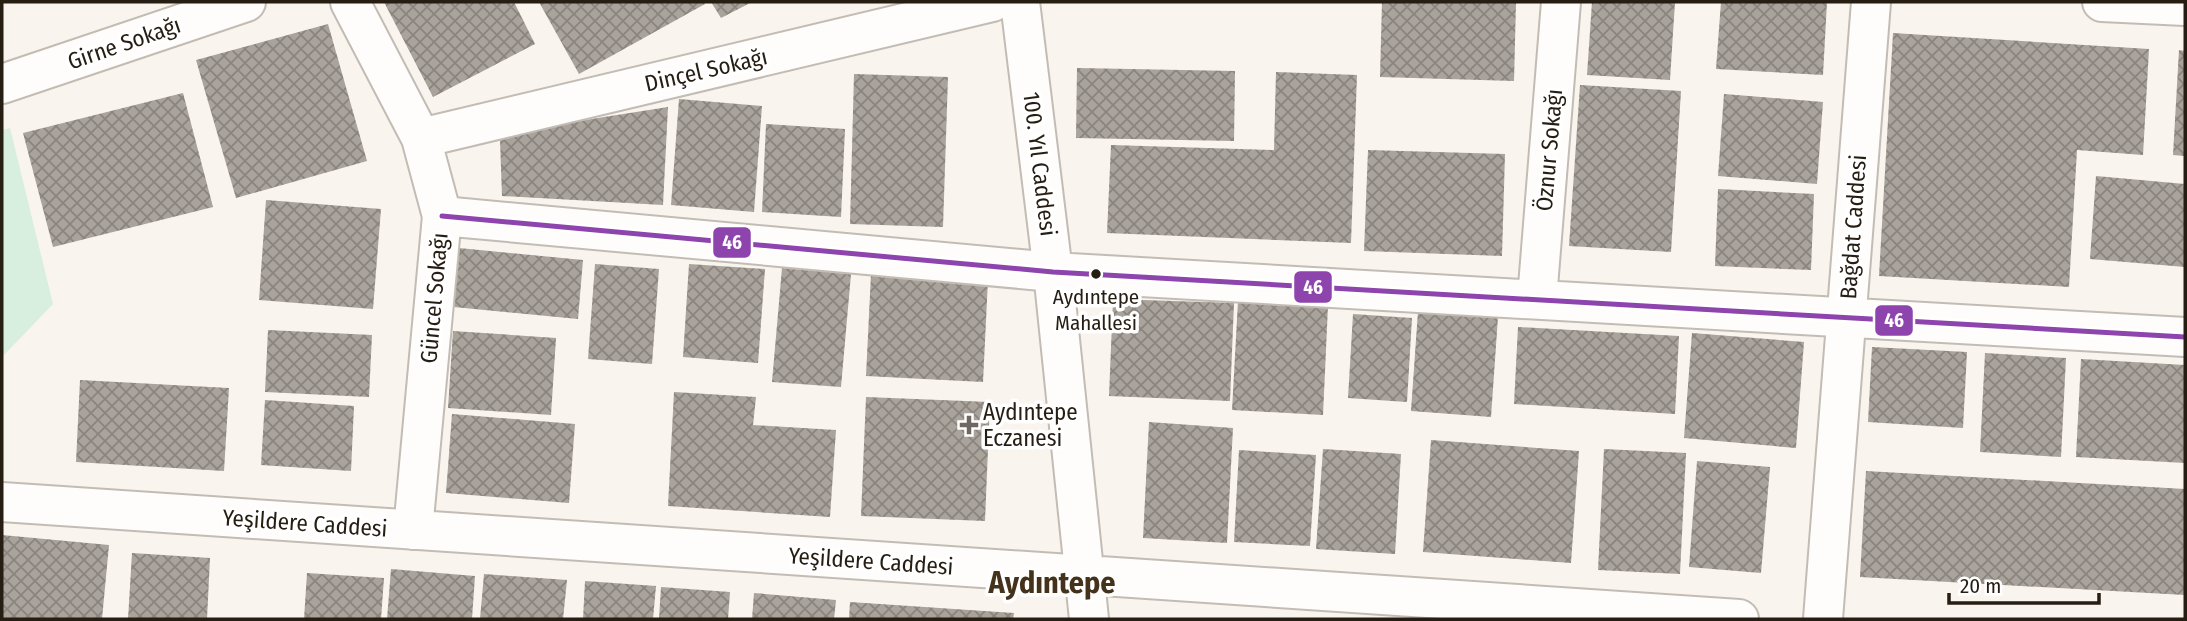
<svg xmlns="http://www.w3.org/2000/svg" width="2187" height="621" viewBox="0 0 2187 621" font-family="'Fira Sans Condensed',sans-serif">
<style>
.green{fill:#d8eede}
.building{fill:url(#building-cross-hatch)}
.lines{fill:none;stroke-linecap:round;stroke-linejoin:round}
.minor-casing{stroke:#c3bcb4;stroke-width:42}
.minor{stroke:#fefdfc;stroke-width:38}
.bus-1-casing{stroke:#fff;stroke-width:10}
.bus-1{stroke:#8e44ad;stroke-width:5}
.bus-dot{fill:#261d13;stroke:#fff;stroke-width:2.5}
.poi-dot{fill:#706860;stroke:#fff;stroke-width:2.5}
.labels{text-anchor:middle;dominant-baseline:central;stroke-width:7;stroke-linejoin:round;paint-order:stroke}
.bus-label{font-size:21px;fill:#261d13;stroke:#fff}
.street-label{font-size:23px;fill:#261d13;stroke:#fff}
.poi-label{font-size:23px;fill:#261d13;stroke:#fff;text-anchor:start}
.district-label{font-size:30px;font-weight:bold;fill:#44321b;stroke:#fff}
.line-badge{stroke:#fff;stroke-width:2.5}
.badge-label{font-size:19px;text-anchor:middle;font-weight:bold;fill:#fff}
</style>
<defs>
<pattern id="building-cross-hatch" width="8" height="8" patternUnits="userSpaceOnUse" patternTransform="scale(1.75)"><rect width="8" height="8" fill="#a9a39c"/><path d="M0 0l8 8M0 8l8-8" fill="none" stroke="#89847e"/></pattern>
</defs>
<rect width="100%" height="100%" fill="#faf4ee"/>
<path class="green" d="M10 128 53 304 2 357V130Z"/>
<path class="building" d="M384 2H514L535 44 433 97Z
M539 2H704L705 4 579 74Z
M711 2H752L721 18Z
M1382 2H1516L1514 81 1380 77Z
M1592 2H1675L1670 80 1587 75Z
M1721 2H1827L1823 75 1716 69Z
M328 24 367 161 236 198 196 60Z
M1893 33 2149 49 2143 155 2077 150 2069 287 1879 276Z
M2179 50 2185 51V156L2173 155Z
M1077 68 1235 71 1234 141 1076 138Z
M1276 72 1357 75 1351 243 1107 233 1111 145 1274 150Z
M854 74 948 77 943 227 850 224Z
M1580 85 1681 91 1671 252 1569 246Z
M183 93 213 207 53 247 23 133Z
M1724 94 1823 102 1817 184 1718 176Z
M679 99 762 106 754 212 671 205Z
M668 107 663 205 502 196 500 140 566 123Z
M766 124 845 129 841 217 762 212Z
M1368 150 1505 154 1502 256 1364 251Z
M2096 176 2185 184V267L2090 259Z
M1718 189 1814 194 1811 270 1715 266Z
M266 200 381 209 373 309 259 300Z
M459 248 583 260 578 319 454 307Z
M595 264 659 269 652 364 588 359Z
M689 264 765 269 758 363 683 357Z
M782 268 851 274 841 387 772 382Z
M871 274 988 280 983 382 866 376Z
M1113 299 1234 303 1230 401 1109 396Z
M1238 301 1328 306 1323 415 1232 410Z
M1418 311 1498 317 1491 417 1411 411Z
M1353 314 1412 318 1407 402 1348 398Z
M1518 327 1679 336 1675 414 1514 404Z
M268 330 372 335 369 397 265 392Z
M453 331 556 338 551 415 448 408Z
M1692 333 1804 342 1796 448 1684 438Z
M1872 347 1967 352 1963 428 1868 422Z
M1985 353 2066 358 2061 457 1980 452Z
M2081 359 2185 365V463L2076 457Z
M80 380 229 388 224 471 76 462Z
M674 392 756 397 753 425 836 430 830 517 668 506Z
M866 397 990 402 985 521 861 516Z
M265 400 354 406 351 471 261 465Z
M452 414 575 424 569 503 446 493Z
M1149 422 1233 428 1227 543 1143 538Z
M1431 440 1579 451 1571 563 1423 552Z
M1323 449 1401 454 1395 554 1316 549Z
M1604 449 1686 453 1680 574 1598 570Z
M1239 450 1316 455 1310 546 1234 542Z
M1697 461 1770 467 1761 573 1689 567Z
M1866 471 2185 489V595L1860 577Z
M2 535 109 545 102 619H2Z
M132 553 210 558 207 619H128Z
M391 569 475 576 472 619H387Z
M307 573 384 578 381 619H304Z
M484 574 567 580 563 619H480Z
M585 581 656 586 653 619H583Z
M661 587 730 592 728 619H659Z
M754 593 836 600 834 619H752Z
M850 602 1014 613 1013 619H849Z"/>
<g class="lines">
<g class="minor-casing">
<path id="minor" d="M350 2 421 138 442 216 413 530
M1020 2 1053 272 1089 619
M2102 2 2185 6
M2 84 246 2
M421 138 992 2
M442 216 1053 272 2185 337
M1537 299 1561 2
M2 502 1739 619
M1823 619 1871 2"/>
</g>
<use href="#minor" class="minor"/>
<g class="bus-1-casing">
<path id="bus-1" d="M442 216 1053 272 2185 337"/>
</g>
<use href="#bus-1" class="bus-1"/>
</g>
<circle class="bus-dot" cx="1096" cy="274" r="6"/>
<path class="poi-dot" d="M965.5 414.5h7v7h7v7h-7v7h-7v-7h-7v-7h7z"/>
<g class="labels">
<g class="bus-label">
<text x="1096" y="297">Aydıntepe<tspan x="1096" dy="26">Mahallesi</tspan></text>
</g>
<g class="street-label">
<text transform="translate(124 43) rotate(-19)">Girne Sokağı</text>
<text transform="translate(706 70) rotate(-13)">Dinçel Sokağı</text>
<text transform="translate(1549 150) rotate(-85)">Öznur Sokağı</text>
<text transform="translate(1040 164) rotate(83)">100. Yıl Caddesi</text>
<text transform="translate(1853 227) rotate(-86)">Bağdat Caddesi</text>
<text transform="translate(434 298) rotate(-85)">Güncel Sokağı</text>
<text transform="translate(305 523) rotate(4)">Yeşildere Caddesi</text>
<text transform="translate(871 561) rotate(4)">Yeşildere Caddesi</text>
</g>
<g class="poi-label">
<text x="983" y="412">Aydıntepe<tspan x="983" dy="26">Eczanesi</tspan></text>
</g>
<g class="district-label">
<text x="1052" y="583">Aydıntepe</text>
</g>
</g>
<g class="line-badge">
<rect x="712" y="226" width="40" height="33" rx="7" fill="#8e44ad"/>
<rect x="1293" y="270" width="40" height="34" rx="7" fill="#8e44ad"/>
<rect x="1874" y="304" width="40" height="33" rx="7" fill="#8e44ad"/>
</g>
<g class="badge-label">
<text x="732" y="249">46</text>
<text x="1313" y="294">46</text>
<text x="1894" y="327">46</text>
</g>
<rect width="2187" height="621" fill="none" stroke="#261d13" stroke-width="7"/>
<path d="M1949 593v10h150v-10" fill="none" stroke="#261d13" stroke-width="3.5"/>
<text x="1960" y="593" font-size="21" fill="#261d13" stroke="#ffffff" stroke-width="5" paint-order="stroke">20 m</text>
</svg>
